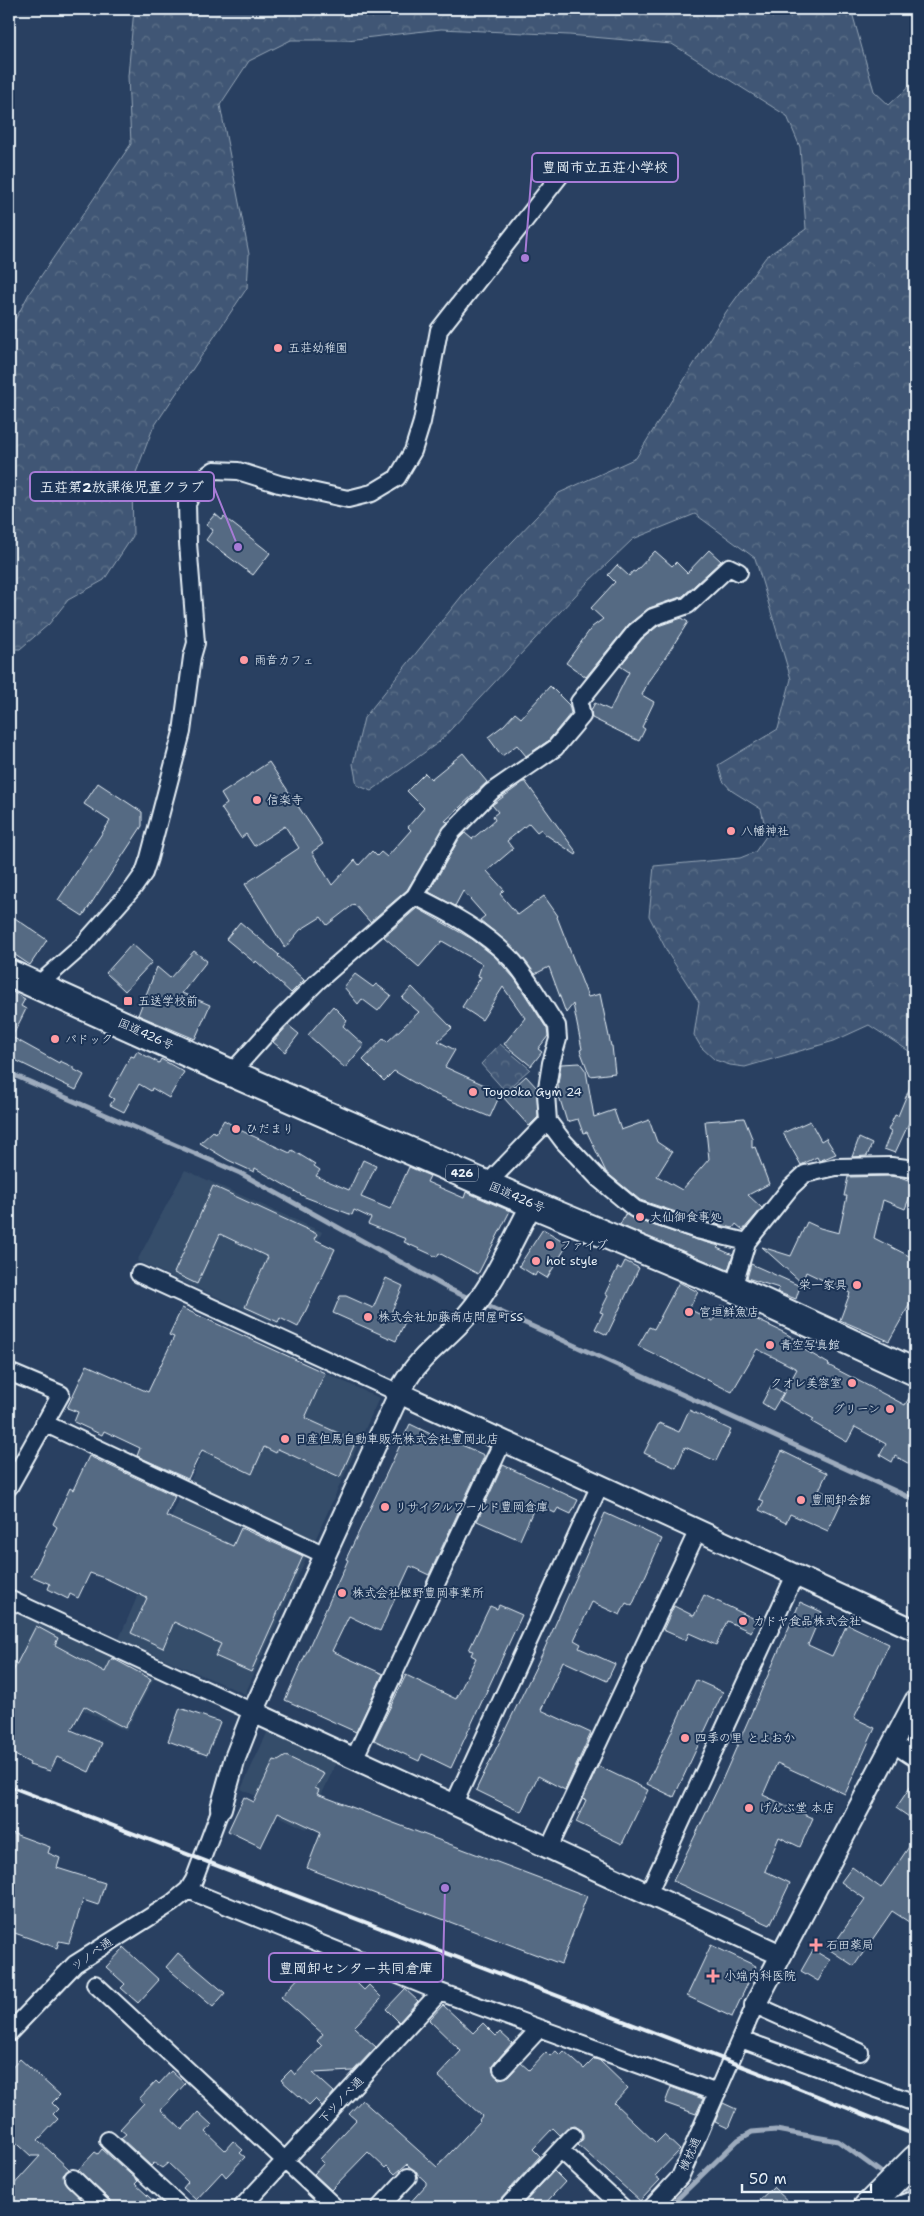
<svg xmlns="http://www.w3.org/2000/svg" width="924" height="2216" viewBox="0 0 924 2216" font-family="'Shantell Sans','Klee One',sans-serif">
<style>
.built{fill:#364d6b}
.forest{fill:url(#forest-crowns);stroke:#94a4b6}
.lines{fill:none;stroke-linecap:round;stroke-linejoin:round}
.stream{stroke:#9dabbd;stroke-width:5}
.building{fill:#556a83;stroke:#e8f1f8}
.minor-casing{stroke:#e8f1f8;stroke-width:20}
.tertiary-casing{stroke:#e8f1f8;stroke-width:24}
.trunk-casing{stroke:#e8f1f8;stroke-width:30}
.minor{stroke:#1d3557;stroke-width:16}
.tertiary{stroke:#1d3557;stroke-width:20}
.trunk{stroke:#1d3557;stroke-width:26}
.rail{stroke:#e8f1f8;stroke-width:4}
.poi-dot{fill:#ff9aa2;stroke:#1d3557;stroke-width:2}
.labels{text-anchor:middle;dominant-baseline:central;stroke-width:4;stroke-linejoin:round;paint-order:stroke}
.shield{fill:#1d3557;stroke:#abb9c8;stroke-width:1}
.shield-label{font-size:11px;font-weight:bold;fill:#e8f1f8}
.poi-label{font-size:12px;fill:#e8f1f8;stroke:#1d3557;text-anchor:start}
.street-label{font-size:12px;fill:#e8f1f8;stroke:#1d3557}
.leader{fill:none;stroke:#a77bd6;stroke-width:2}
.callout-dot{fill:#a77bd6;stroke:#1d3557;stroke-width:2}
.callout{fill:#1d3557;stroke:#a77bd6;stroke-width:2}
.callout-label{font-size:14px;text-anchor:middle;font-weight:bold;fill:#e8f1f8}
</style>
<defs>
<pattern id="forest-crowns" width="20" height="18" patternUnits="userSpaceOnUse" patternTransform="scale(1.25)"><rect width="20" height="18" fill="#415774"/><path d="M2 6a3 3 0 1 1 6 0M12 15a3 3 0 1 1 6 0" fill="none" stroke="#5c7089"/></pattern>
</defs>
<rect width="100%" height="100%" fill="#294061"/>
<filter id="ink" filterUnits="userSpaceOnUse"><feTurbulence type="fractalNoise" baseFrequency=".02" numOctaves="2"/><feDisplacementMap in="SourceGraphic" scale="10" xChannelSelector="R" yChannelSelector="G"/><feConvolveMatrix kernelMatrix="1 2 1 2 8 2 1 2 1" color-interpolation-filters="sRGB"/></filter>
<g filter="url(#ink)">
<path class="built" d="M185 1170 322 1232 279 1325 137 1261Z
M255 1340 379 1398 315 1540 190 1481Z
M180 1497 307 1556 245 1694 119 1639Z
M9 1609 154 1678 126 1731 9 1673Z
M268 1731 336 1763 306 1829 279 1816 282 1808 241 1789Z"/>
<path class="forest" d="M134 9H851L874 91 889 105 915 81V1055L869 1025 834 1041 745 1067 730 1065 715 1060 701 1047 694 1035 699 1002 669 955 649 916 654 866 740 858 755 852 767 835 761 809 732 791 723 781 718 765 778 729 791 679 755 558 695 514 633 539 587 583 439 742 371 791 357 785 353 764 364 718 469 587 559 493 636 458 726 312 766 257 806 229 800 147 787 116 672 44 569 35 441 29 347 40H291L249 61 220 105 249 254 247 288 153 428 132 483 133 536 104 580 68 600 49 624 20 649H9V331L30 292 131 144 128 76Z
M500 1044 530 1069 505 1091 481 1064Z"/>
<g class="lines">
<path class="stream" d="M9 1073 240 1173 451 1290 473 1300
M483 1304 915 1500
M899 2185 915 2197
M669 2207 738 2140 752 2132 776 2130 838 2141 886 2176"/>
</g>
<path class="building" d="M215 514 222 520 224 517 270 553 253 575 206 540 213 530 206 525Z
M709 550 721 561 683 596 649 608 629 624 586 677 566 663 592 627 603 619 591 608 615 582 608 575 617 565 629 576 633 571 635 572 655 551 672 566 676 562 687 573Z
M682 618 688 622 663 661 649 680 642 695 654 702 642 727 645 729 639 741 592 718 591 710 595 703 610 710 629 672 620 666 642 639 658 626Z
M550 686 569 705 571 713 548 741 526 756 517 745 502 756 488 737 504 725 515 713 521 718Z
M463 753 487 782 445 821 448 822 407 890 370 922 354 904 327 925 321 917 300 930 285 948 245 884 299 848 285 826 254 846 246 834 241 838 221 808 227 804 221 794 269 762 323 844 312 852 332 885 355 860 359 865 372 851 377 856 381 852 387 857 411 830 408 827 424 808 407 791 425 773 431 779Z
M525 781 577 853 576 855 545 834 541 829 537 832 529 823 507 841 513 849 487 871 504 890 500 894 518 915 544 896 558 916 557 917 588 997 600 994 611 1046H612L615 1073 590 1076 580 1050 582 1049 573 1004 566 1013 549 967 535 974 507 942 480 920 485 916 463 891 455 906 429 892 459 839 465 833 472 839 495 820 493 816 498 812 492 805Z
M98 783 142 812V826L83 916 58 900 110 821 84 804Z
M417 908 472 939 494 956 515 979 547 1029 548 1036 538 1049 542 1052 531 1066 504 1044 525 1018 503 987 482 1020 462 1007 481 977 478 976 482 964 442 941 419 967 384 937Z
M9 914 47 940 30 965 9 951Z
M240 922 279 955 278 956 304 980 291 993 256 961 255 963 226 939Z
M132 944 152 962 125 991 106 973Z
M194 951 207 961 182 993 210 1005 195 1039 138 1015 157 967 170 978Z
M355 974 373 987 376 984 391 995 378 1011 362 999 358 1004 344 987Z
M412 987 452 1028 438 1041 455 1050 445 1067 491 1088 499 1097 490 1117 430 1092 394 1071 384 1081 363 1060 384 1038 387 1042 419 1012 402 998Z
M9 990 25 999 21 1006 26 1009 12 1037 59 1063 60 1061 73 1067V1069L84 1075 76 1090 9 1057Z
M333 1006 347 1020 343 1026 364 1045 345 1068 308 1035Z
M288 1025 299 1034 285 1052 273 1042Z
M137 1051 159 1063 161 1059 184 1072 169 1098 152 1088 151 1091 139 1084 124 1112 110 1105 114 1099 109 1096 131 1056 134 1057Z
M580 1063 586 1071 594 1117 614 1110 621 1130 649 1120 657 1142 672 1152 657 1176 682 1190 709 1159 705 1121 744 1118 752 1138V1148L755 1147 769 1184 748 1195 762 1208 743 1230 736 1224 733 1228 700 1220 640 1200 606 1172 587 1132 583 1133 578 1119 567 1122 559 1096 558 1084 561 1064Z
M915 1075V1110L895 1153 884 1149 891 1132 888 1130 895 1115 898 1116Z
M526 1076 537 1088 538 1117 529 1126 503 1097Z
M224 1120 242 1131 290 1153 292 1150 315 1164 314 1166 320 1170 316 1176 349 1190 363 1160 376 1166 361 1197 390 1209 409 1167 430 1176 427 1182 464 1198 466 1192 510 1211 478 1274 439 1253 437 1257 404 1242 406 1239 368 1224 371 1218 354 1210 352 1215 305 1197 255 1168 254 1172 228 1160 200 1143 213 1131 216 1133Z
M810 1121 821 1141 826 1138 836 1154 819 1161 817 1157 801 1165 783 1133Z
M859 1138 872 1144 867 1156 852 1157Z
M890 1176 903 1178 915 1183 905 1209 883 1200 874 1238 915 1259V1307L910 1304 889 1341 840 1320 850 1293 806 1272 802 1283 762 1247 791 1256 807 1222 820 1228 839 1233 847 1196H844L848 1177Z
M213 1186 317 1234 314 1239 335 1249 298 1327 280 1318 278 1322 245 1307 268 1257 220 1234 197 1284 174 1273Z
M625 1214 632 1218 694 1239 719 1246 717 1248 733 1255 728 1270 620 1225Z
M543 1229 568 1244 547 1278 537 1272 535 1276 519 1266Z
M625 1261 639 1268 607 1335 595 1329 603 1313 600 1312 608 1296 605 1294 618 1267 621 1269Z
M751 1264 800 1286 796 1299 777 1292 779 1288 747 1278Z
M386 1278 403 1286 390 1315 405 1322 396 1341 333 1313 340 1296H346L373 1308Z
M679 1282 698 1292 689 1309 713 1321 721 1305 748 1319 749 1316 783 1332 808 1346 805 1350 829 1364 828 1365 905 1405 915 1387V1467L895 1456 892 1462 880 1455 886 1444 855 1427 847 1442 812 1422 814 1419 780 1400 797 1369 757 1349 732 1392 638 1346 649 1327 654 1329Z
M182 1308 325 1373 305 1418 356 1441 340 1477 278 1449 276 1453 264 1447 252 1474 202 1450 188 1479 137 1456 140 1448 104 1431 102 1435 74 1422 78 1412 67 1408 87 1365 148 1392 174 1337 169 1335Z
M771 1386 783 1393 773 1410 762 1403Z
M689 1410 731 1430 716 1461 685 1447 676 1468 644 1453 659 1423 679 1432Z
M410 1424 441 1439 442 1436 484 1455V1457L429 1575 410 1566 380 1631 349 1616 332 1651 383 1674 356 1732 285 1700 348 1560 346 1559Z
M782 1451 827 1473 819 1490 842 1501 828 1531 790 1514 786 1523 759 1510 764 1501 759 1499Z
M89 1456 175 1496 166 1516 233 1546 241 1528 303 1556 251 1672 215 1656 221 1644 174 1622 163 1648 131 1633 147 1598 107 1579 90 1573 78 1598 70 1594 68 1599 48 1589 50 1584 31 1576 57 1527 53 1524 70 1488 73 1490Z
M503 1465 578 1500 571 1514 558 1508 555 1513 536 1504 520 1540 477 1521Z
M605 1513 662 1539 632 1606 626 1603 620 1615 592 1602 574 1640 581 1644 579 1648 615 1664 607 1681 563 1661 541 1710 591 1733 565 1790 538 1776 521 1812 476 1790 543 1652Z
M704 1595 757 1620 751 1632 727 1621 716 1645 689 1633 686 1640 663 1630 674 1606 694 1616Z
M800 1602 822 1612 808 1645 832 1656 847 1624 889 1644 854 1718 875 1728 845 1794 777 1763 763 1795 813 1818 800 1847 779 1837 765 1871 790 1883 770 1925 673 1881 723 1778Z
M499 1605 522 1615 451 1768 422 1754 419 1761 374 1740 406 1675 456 1699 476 1658 471 1655 473 1651 469 1650 490 1606 497 1609Z
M36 1626 58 1638 55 1645 105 1672 112 1658 151 1679 125 1728 84 1706 71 1730 102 1743 89 1772 57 1757 50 1771 29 1765 30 1763 9 1752V1679Z
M696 1680 723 1692 674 1797 647 1784Z
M180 1708 220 1722 207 1755 168 1741Z
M286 1756 324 1774 315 1788 319 1790 317 1794 587 1896 561 1964 307 1868 321 1832 278 1812 261 1847 228 1831 244 1797 254 1802 274 1760 278 1761Z
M598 1766 648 1790 622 1844 576 1822 586 1800 583 1799Z
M915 1780V1821L896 1808Z
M9 1832 50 1847 48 1853 60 1858 57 1868 105 1883 98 1905 83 1900 69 1943 59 1941 57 1948 9 1931Z
M915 1838V1926L892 1911 854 1966 830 1950 865 1899 841 1882 852 1867 881 1888Z
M711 1945 756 1966 732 2017 687 1996Z
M124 1948 159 1980 138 2003 121 1988 125 1984 106 1967Z
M813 1950 830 1960 818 1981 801 1971Z
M178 1953 225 1993 213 2007 166 1967Z
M310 1957 316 1963 319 1960 336 1974 342 1968 364 1990 369 1985 382 1998 354 2027 376 2047 353 2071 313 2073 334 2092 322 2106 315 2099 309 2105 281 2080 291 2070 295 2075 322 2046 317 2041 323 2034 281 1997 301 1975 297 1972Z
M405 1989 418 2001 399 2022 386 2009Z
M443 2005 473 2033 483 2023 496 2036 500 2032 512 2043 492 2066 493 2072 499 2079 509 2076 521 2063 529 2070 546 2052 550 2056 556 2051 560 2055 564 2051 584 2069 594 2059 599 2060 628 2088 614 2103 656 2143 664 2135 680 2150 655 2176 660 2180 640 2201 578 2145 583 2139V2134L580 2129 575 2126 570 2127 560 2135 553 2128 533 2149 540 2156 500 2200 497 2207H406L426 2185V2182L407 2164 395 2174 387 2166 385 2168 368 2152 331 2190 314 2174 324 2163 320 2159 356 2120 349 2114 362 2100 437 2167 480 2121 479 2120 482 2116 438 2076 461 2051 429 2020Z
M20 2059 60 2095 52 2103 58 2109 53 2114 58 2119 38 2140 69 2169 63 2175 64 2181 89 2207H9V2190L40 2156H31L9 2136V2071Z
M171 2071 185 2084 161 2110 182 2130 198 2112 212 2125 206 2132 225 2150 233 2141 243 2150 240 2153 245 2157 226 2177 222 2172 196 2200 183 2188 188 2182 168 2163 162 2168 154 2163 151 2166 121 2138 126 2134 120 2129 144 2103 139 2099 156 2081 159 2084Z
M671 2087 703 2099 696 2114 665 2103Z
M723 2103 736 2109 728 2128 715 2122Z
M102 2149 138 2181 135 2184 160 2207H113L110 2200 78 2170 95 2152 98 2154Z
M554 2171 565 2182 542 2207H520Z
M773 2187 794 2207H752Z"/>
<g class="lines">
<g class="minor-casing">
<path id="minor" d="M415 896C450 913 484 931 511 959 527 975 544 1007 557 1026L558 1039 551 1063 546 1094 548 1121 563 1141 599 1179 635 1209 697 1230 747 1242 791 1187 805 1174 836 1167 891 1166 915 1169
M38 985 81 947 134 887 144 873 149 858 182 732 192 657 196 643 188 543 187 504 197 483 214 470 238 471 279 484 348 499 372 493 397 478 413 451 422 422 439 330 569 164
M231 1073 278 1021 318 981 415 896 451 833 491 792 555 748 582 716 579 702 635 632 653 617 688 605 729 567 739 572
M487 1184 548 1121
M139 1274 399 1393
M733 1288 747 1242
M9 1372 61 1394 9 1487
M44 1423 325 1555
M9 1599 253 1712
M892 1743 915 1758
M354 1759 503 1441
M454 1804 600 1485
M549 1848 698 1530
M188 1890 440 1992 717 2093
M648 1894 795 1575
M95 1984 335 2207
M9 2033 75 1964 172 1903 188 1890 194 1880 221 1808
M741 2039 915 2103
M502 2069 540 2028
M108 2140 181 2207
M561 2150 622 2207
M73 2178 103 2207
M242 2207 440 1992
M380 2207 408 2177
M507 2207 573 2136
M652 2207 680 2177 755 2005 860 2052
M893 2207 915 2199"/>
</g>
<g class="tertiary-casing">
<path id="tertiary" d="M399 1393 915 1630
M253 1712 781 1955
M221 1808 235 1758 253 1712 403 1385C422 1353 445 1341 468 1314 494 1284 513 1239 532 1204
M755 2005 915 1701"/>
</g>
<g class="trunk-casing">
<path id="trunk" d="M9 973 231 1073 532 1204 733 1288 915 1372
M867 2207 915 2159"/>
</g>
<use href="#minor" class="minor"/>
<use href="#tertiary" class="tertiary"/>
<use href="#trunk" class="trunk"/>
<path class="rail" d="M9 1786 770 2077 915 2135"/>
</g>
</g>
<g class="poi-dot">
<circle cx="278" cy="348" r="5"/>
<circle cx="244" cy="660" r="5"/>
<circle cx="257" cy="800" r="5"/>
<circle cx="731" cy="831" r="5"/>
<rect x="123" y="996" width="10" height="10" rx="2.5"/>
<circle cx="55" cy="1039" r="5"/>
<circle cx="473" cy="1092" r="5"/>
<circle cx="236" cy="1129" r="5"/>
<circle cx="640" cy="1217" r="5"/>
<circle cx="550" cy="1245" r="5"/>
<circle cx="536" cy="1261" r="5"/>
<circle cx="857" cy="1285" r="5"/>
<circle cx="689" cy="1312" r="5"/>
<circle cx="368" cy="1317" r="5"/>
<circle cx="770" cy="1345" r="5"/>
<circle cx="852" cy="1383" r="5"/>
<circle cx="890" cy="1409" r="5"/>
<circle cx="285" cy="1439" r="5"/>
<circle cx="801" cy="1500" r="5"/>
<circle cx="385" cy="1507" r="5"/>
<circle cx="342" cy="1593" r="5"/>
<circle cx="743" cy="1621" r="5"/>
<circle cx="685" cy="1738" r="5"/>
<circle cx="749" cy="1808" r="5"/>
<path d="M813.5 1937.5h5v5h5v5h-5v5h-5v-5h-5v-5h5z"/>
<path d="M710.5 1968.5h5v5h5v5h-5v5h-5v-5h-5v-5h5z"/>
</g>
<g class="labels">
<rect class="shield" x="446" y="1164.5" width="32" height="17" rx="4"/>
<g class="shield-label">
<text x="462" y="1173">426</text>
</g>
<g class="poi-label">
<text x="288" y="348">五荘幼稚園</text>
<text x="254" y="660">雨音カフェ</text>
<text x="267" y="800">信楽寺</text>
<text x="741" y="831">八幡神社</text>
<text x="138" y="1001">五送学校前</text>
<text x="65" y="1039">パドック</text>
<text x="483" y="1092">Toyooka Gym 24</text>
<text x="246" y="1129">ひだまり</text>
<text x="650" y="1217">大仙御食事処</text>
<text x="560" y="1245">ファイブ</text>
<text x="546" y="1261">hot style</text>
<text x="847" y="1285" text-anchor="end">栄一家具</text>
<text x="699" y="1312">宮垣鮮魚店</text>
<text x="378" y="1317">株式会社加藤商店問屋町SS</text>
<text x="780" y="1345">青空写真館</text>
<text x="842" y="1383" text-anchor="end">クオレ美容室</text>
<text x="880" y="1409" text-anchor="end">グリーン</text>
<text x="295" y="1439">日産但馬自動車販売株式会社豊岡北店</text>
<text x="811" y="1500">豊岡卸会館</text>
<text x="395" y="1507">リサイクルワールド豊岡倉庫</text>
<text x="352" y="1593">株式会社樫野豊岡事業所</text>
<text x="753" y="1621">カドヤ食品株式会社</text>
<text x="695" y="1738">四季の里 とよおか</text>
<text x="759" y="1808">げんぶ堂 本店</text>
<text x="826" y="1945">石田薬局</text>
<text x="724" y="1976">小端内科医院</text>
</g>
<g class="street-label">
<text transform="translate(146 1034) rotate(24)">国道426号</text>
<text transform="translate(517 1197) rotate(23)">国道426号</text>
<text transform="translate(92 1954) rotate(-36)">ツノベ通</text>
<text transform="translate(341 2100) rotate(-47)">下ツノベ通</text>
<text transform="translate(690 2154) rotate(-66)">横枕通</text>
</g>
</g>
<path class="leader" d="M525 258L532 168M238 547L214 487M445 1888L443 1968"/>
<g class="callout-dot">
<circle cx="525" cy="258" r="5"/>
<circle cx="238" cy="547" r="5"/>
<circle cx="445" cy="1888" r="5"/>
</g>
<g class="callout">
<rect x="532" y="153" width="146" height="29" rx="5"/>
<rect x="30" y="472" width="184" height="29" rx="5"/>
<rect x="269" y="1953" width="174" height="29" rx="5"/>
</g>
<g class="callout-label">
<text x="605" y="172">豊岡市立五荘小学校</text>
<text x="122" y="492">五荘第2放課後児童クラブ</text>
<text x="356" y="1973">豊岡卸センター共同倉庫</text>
</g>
<rect width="924" height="2216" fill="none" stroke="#1d3557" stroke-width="30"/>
<rect x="15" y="15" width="894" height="2186" fill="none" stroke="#e8f1f8" stroke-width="2" filter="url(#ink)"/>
<path d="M742 2184v8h129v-8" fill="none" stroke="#e8f1f8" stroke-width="2.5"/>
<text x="749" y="2184" font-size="15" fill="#e8f1f8" stroke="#1d3557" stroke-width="4" paint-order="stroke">50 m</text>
</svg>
